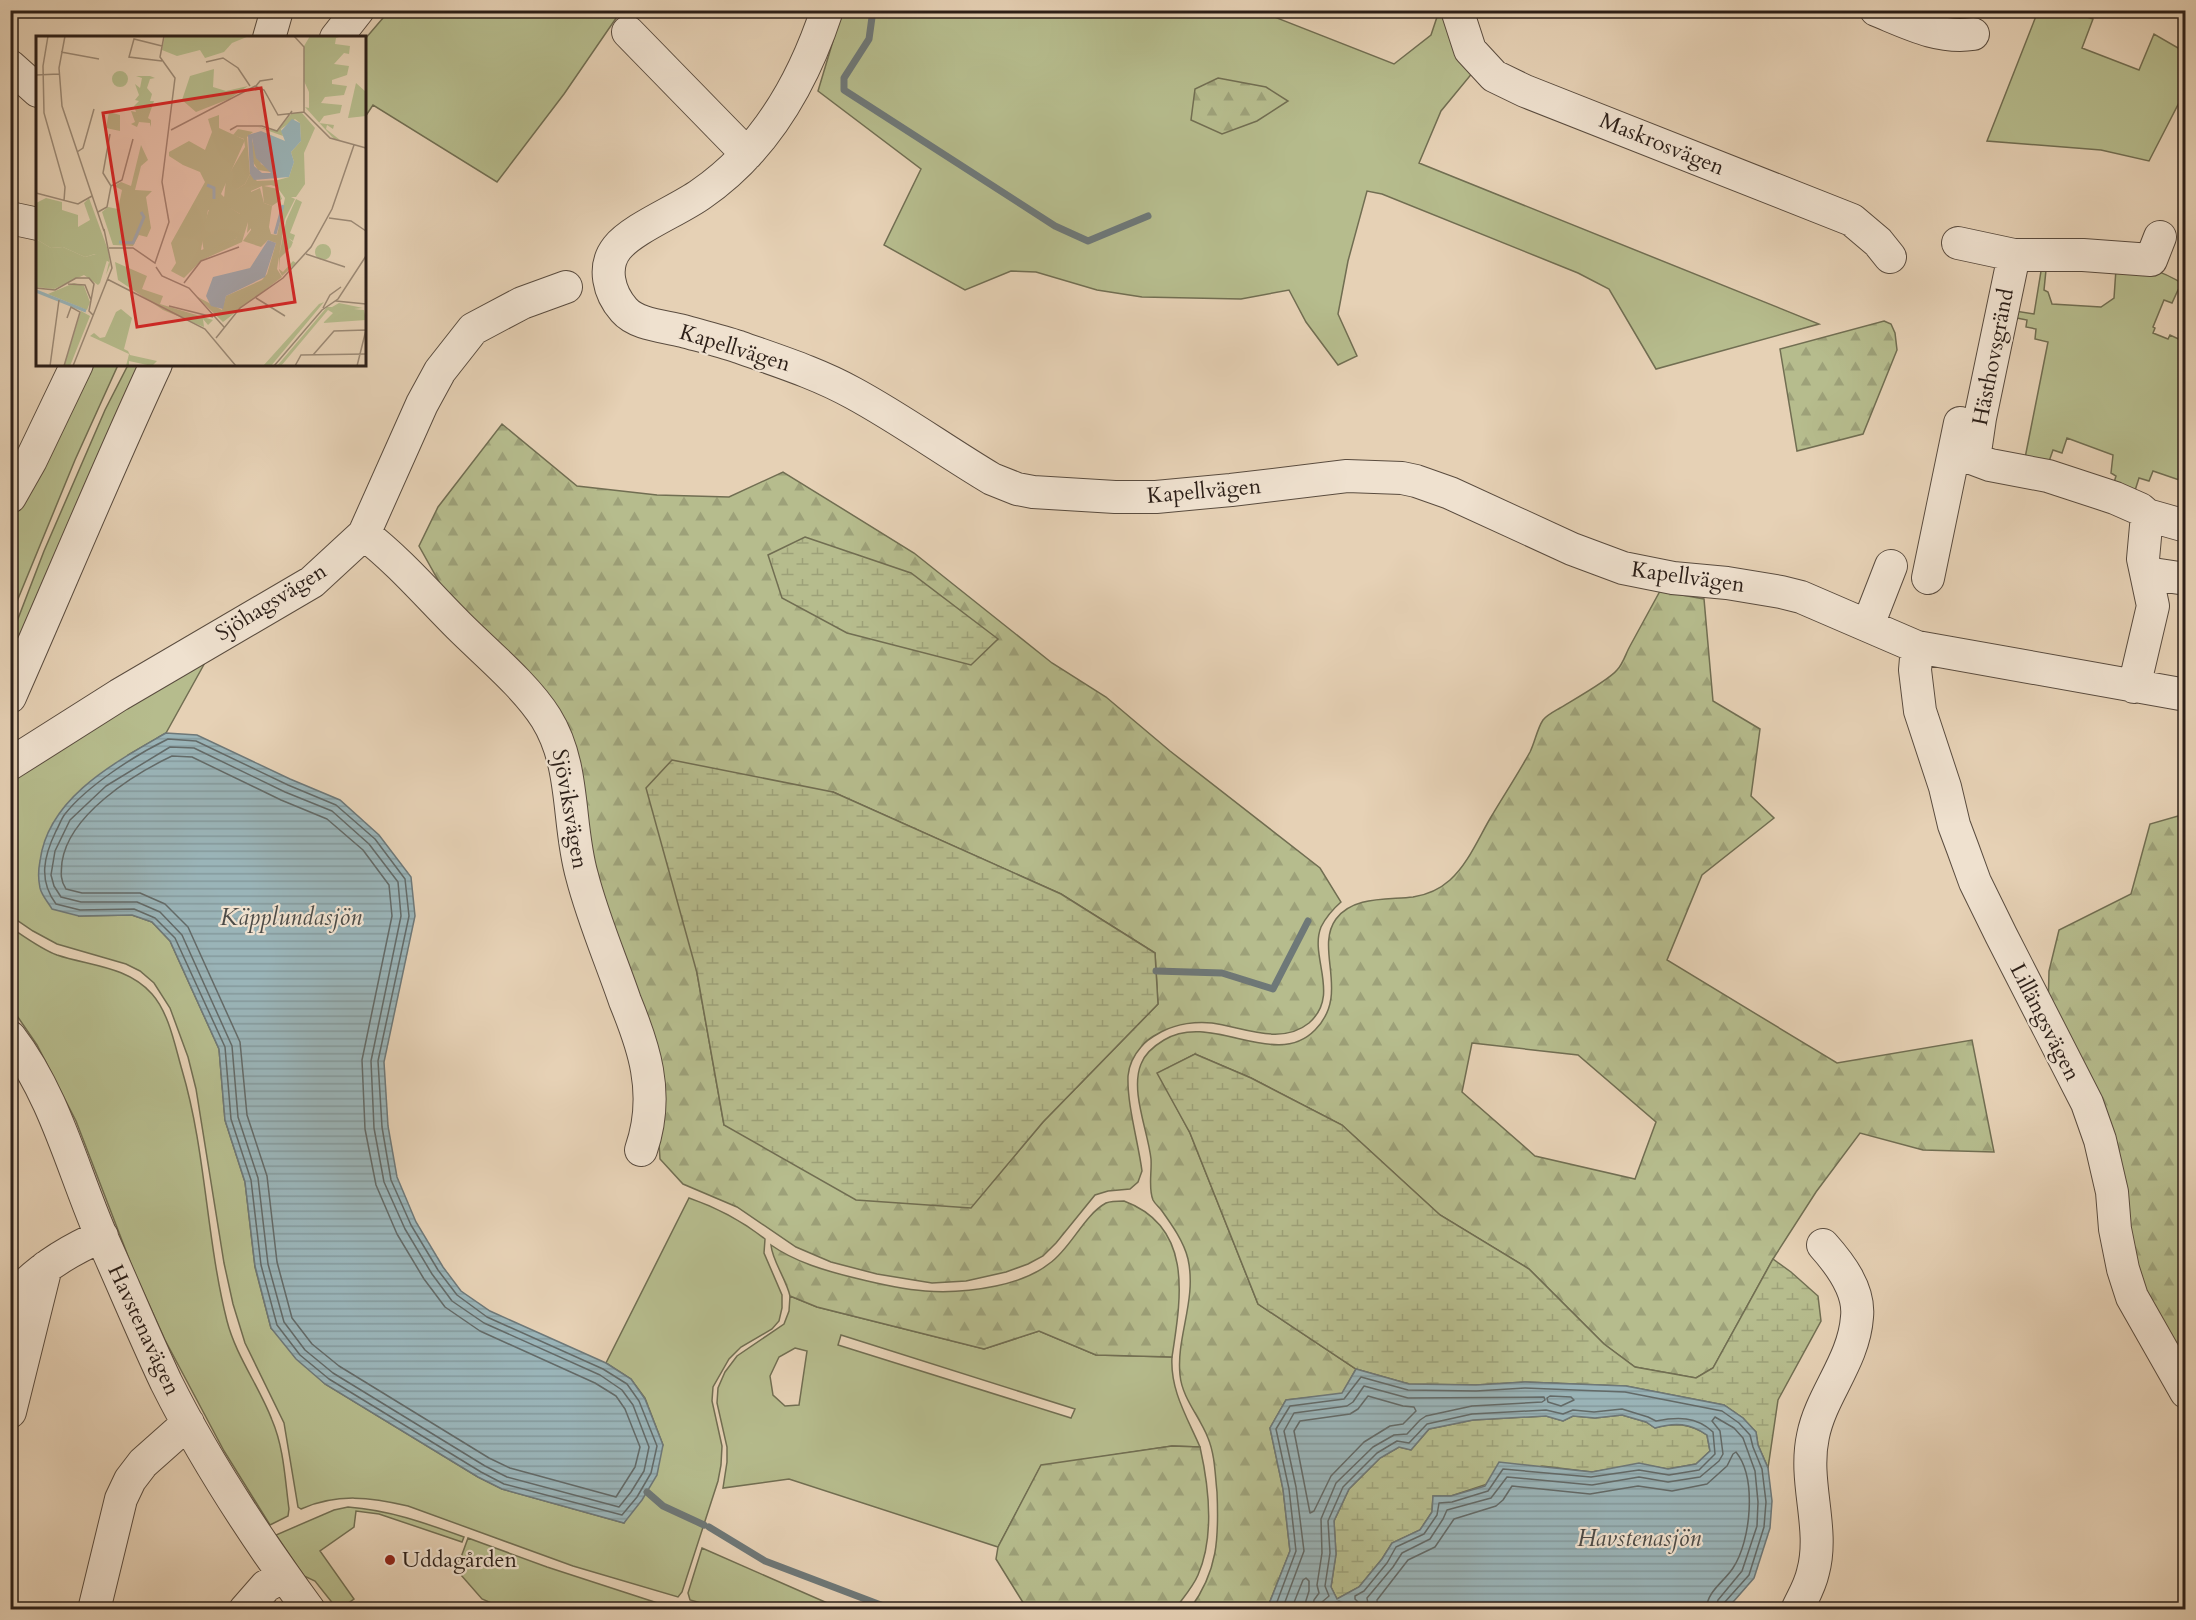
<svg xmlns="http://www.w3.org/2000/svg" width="2196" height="1620" viewBox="0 0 2196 1620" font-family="Cardo,serif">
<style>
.green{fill:#b6bc8d;stroke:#716e52;stroke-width:1.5;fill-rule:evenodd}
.forest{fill:url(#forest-firs);stroke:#716e52;stroke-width:1.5;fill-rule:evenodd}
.wetland{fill:url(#wetland-marsh);stroke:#716e52;stroke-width:1.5}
.water{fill:url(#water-rules);stroke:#6e7878;stroke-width:1.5;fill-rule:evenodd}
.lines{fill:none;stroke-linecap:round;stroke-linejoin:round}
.shore{stroke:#636a68;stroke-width:1.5}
.stream{stroke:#6e7878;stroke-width:7}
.minor-casing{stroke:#5a4c3f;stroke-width:34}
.minor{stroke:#efe1cf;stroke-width:32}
.poi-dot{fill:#8f2418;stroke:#efe1cf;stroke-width:2}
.labels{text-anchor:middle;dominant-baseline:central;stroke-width:4.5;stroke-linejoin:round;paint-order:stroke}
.street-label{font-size:22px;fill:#2c1f18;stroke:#efe1cf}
.poi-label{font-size:22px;fill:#2c1f18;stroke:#efe1cf;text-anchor:start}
.water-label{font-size:24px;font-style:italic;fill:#4d4c48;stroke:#efe1cf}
.inset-river{fill:none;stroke:#9ab4b8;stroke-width:3}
.inset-road{fill:none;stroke:#9c8a76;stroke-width:1.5}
.view{fill:#d62828;fill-opacity:0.15;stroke:#d62828;stroke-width:3}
.inset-edge{fill:none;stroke:#2c1f18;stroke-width:3}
</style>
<defs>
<pattern id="forest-firs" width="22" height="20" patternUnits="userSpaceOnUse" patternTransform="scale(1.5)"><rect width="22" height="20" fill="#b6bc8d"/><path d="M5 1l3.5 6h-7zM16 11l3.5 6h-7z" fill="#9da179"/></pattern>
<pattern id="wetland-marsh" width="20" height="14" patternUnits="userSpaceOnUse" patternTransform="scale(1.5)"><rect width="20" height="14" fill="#b6bc8d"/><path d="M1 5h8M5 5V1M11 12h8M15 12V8" fill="none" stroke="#9da179"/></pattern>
<pattern id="water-rules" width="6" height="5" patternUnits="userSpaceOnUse" patternTransform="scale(1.5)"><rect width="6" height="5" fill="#9ab4b8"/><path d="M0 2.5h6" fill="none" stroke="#859a9d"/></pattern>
</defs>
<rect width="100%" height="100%" fill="#e6d1b5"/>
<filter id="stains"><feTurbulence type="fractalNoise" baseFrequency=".00333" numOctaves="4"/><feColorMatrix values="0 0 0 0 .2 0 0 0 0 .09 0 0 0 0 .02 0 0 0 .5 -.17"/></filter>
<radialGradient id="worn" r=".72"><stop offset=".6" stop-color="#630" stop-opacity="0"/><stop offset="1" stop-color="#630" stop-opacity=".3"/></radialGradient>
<path class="green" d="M389 11V10L621 11 564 94 497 182 373 105 365 117V39Z
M842 11H1259L1394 64 1431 35 1439 11H1448L1474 71 1441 111 1419 163 1819 324 1656 369 1609 289 1578 273 1382 194 1367 191 1348 261 1338 314 1357 356 1338 365 1306 322 1289 290 1241 299 1142 297 1097 290 1036 272 1011 271 965 290 884 245 921 169 818 91Z
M2038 11H2068L2093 19 2082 48 2139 70 2154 34 2185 52V91L2149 161 2101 150 1987 141Z
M2043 259 2046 270 2044 290 2048 292 2052 304 2101 307 2114 298 2116 269C2149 267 2157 268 2185 285V293L2178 290 2172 303 2164 300 2153 327 2155 328 2153 333 2168 339 2170 335 2183 341 2181 345 2185 347V482L2153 471 2149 481 2139 478 2132 500 2111 492 2116 476 2111 473 2113 455 2067 438 2062 453 2053 450 2046 470 2006 464 1992 451 2025 458 2048 342 2035 339 2036 329 2026 327 2027 320 2017 318 2009 310 2034 314Z
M88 365H118L75 460 11 616V518L43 458Z
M128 365H141L11 685V637L44 551 105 410Z
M217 641 166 733 128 755 79 916 132 915 152 922 170 941 219 1049 225 1120 245 1182 255 1267 271 1328 325 1384 478 1477 502 1489 624 1523 663 1445 645 1398 631 1379 606 1363 689 1198C718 1208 741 1220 765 1239L764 1253 782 1295V1308L779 1321 772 1329 741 1347 729 1359 713 1387 712 1401 722 1446 721 1465 718 1481 682 1592 678 1597 573 1566 408 1506C371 1497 337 1493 301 1509L298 1507 284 1423 245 1343 233 1304 224 1263 196 1089 188 1057 170 1008 154 983 140 971 126 964 57 944 33 931 11 916V777Z
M10 927C25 937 41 949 57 955 90 966 127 966 152 994 169 1013 175 1046 182 1070 206 1151 206 1238 227 1321 236 1356 259 1386 272 1420 284 1448 285 1480 289 1509L288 1516 270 1525 224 1451 165 1340 133 1269 76 1121 37 1045 11 1007Z
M790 1296 817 1307 984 1349 1039 1331 1096 1355 1172 1357C1170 1390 1187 1417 1200 1447L1172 1446 1041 1466 998 1547 789 1479 723 1488 727 1462V1447L717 1403 718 1388 725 1372 737 1356 784 1324 789 1311ZM841 1335 1075 1409 1071 1418 838 1345ZM795 1348 807 1351 799 1405 785 1406 773 1395 770 1376 779 1357Z
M348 1507C389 1510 425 1523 464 1537L462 1542 379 1514 356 1511 354 1527 320 1551 354 1599 338 1610 315 1581 304 1576 276 1535 334 1510Z
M468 1538 547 1567 676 1609H505L482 1599 454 1567 460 1560Z
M702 1548 841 1609H723L690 1600 688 1593Z"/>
<path class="forest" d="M1218 78 1266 87 1288 101 1257 121 1222 134 1191 120 1195 89Z
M1884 321 1891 324 1895 333 1897 350 1863 434 1797 451 1780 349Z
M502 424 577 486 657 495 729 497 783 472 914 553 1052 663 1106 697 1170 751 1320 868 1341 902C1333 909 1326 917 1321 927 1309 957 1341 995 1309 1023 1281 1046 1243 1027 1212 1023 1196 1021 1177 1024 1163 1031 1154 1036 1147 1039 1141 1047 1134 1055 1129 1065 1128 1076 1127 1105 1138 1141 1142 1171L1138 1182 1130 1189 1108 1191 1095 1195 1056 1243 1043 1256 1028 1264 1006 1272 966 1281 932 1283 877 1274 831 1262 796 1247 737 1207 683 1184 660 1159 656 1096 599 910 571 757 457 614 419 546 438 507ZM833 792 1061 894 1155 953 1158 1004 1043 1122 971 1207 724 1125 697 973Z
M1660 591 1704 599 1713 701 1760 729 1751 796 1774 818 1702 875 1667 960 1837 1063 1972 1040 1994 1152 1923 1150 1860 1133 1816 1192 1773 1259 1713 1368 1696 1378 1635 1367 1604 1344 1529 1269 1440 1215 1342 1125 1251 1078 1195 1054 1158 1073 1190 1133 1258 1304 1356 1369 1342 1394 1286 1400 1270 1428 1283 1489 1290 1551 1267 1609H1190C1218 1571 1219 1538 1217 1492 1215 1474 1215 1455 1208 1438 1200 1417 1182 1398 1180 1375 1176 1337 1197 1300 1188 1259 1184 1242 1172 1225 1162 1211 1159 1207 1155 1204 1153 1200 1148 1188 1152 1172 1151 1159 1148 1131 1130 1091 1141 1064 1145 1053 1154 1046 1164 1040 1212 1011 1275 1071 1315 1030 1351 994 1314 949 1336 919 1353 896 1387 900 1413 897 1426 895 1440 889 1450 880 1468 864 1479 837 1491 817 1504 795 1518 774 1530 752 1535 742 1537 729 1543 720 1547 715 1555 711 1560 708 1573 700 1609 680 1617 670 1623 664 1626 653 1630 646 1640 628 1650 609 1660 591ZM1472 1043 1578 1055 1656 1122 1635 1179 1535 1156 1462 1092Z
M2185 814V1376L2145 1302 2048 1011 2049 971 2059 930 2131 894 2150 824Z
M1124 1201C1194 1227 1181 1298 1172 1357L1096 1355 1039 1331 984 1349 817 1307 790 1296C786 1279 772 1260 771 1245 795 1262 826 1271 855 1278 907 1291 943 1297 996 1286 1015 1282 1034 1276 1050 1263 1071 1248 1084 1215 1106 1203 1111 1201 1119 1201 1124 1201Z
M1172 1446 1200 1447C1209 1487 1215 1536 1198 1575 1193 1587 1183 1598 1175 1609H1027L996 1559 998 1547 1041 1465Z"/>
<path class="wetland" d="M805 537 911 573 998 639 971 665 847 633 782 598 768 555Z
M672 760 833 792 1061 894 1155 953 1158 1004 1043 1122 971 1208 856 1200 724 1125 697 973 646 788Z
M1195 1054 1251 1078 1342 1125 1440 1215 1529 1269 1604 1344 1635 1367 1696 1378 1713 1368 1773 1259 1791 1272 1818 1296 1821 1321 1778 1400 1768 1468 1758 1445 1756 1432 1743 1418 1724 1405 1626 1386 1525 1382 1476 1385 1409 1384 1356 1369 1258 1304 1190 1133 1157 1073Z
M1622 1415 1646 1422 1655 1428C1675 1422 1690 1424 1707 1435L1710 1451 1696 1464 1668 1469 1639 1464 1592 1472 1542 1466 1451 1496H1433L1432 1512 1420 1530 1392 1543 1382 1559 1359 1587 1337 1599 1331 1587 1336 1554 1334 1521 1349 1489 1380 1458 1399 1447 1411 1450 1429 1429 1473 1420 1546 1416 1563 1421 1573 1416 1595 1418Z"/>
<path class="water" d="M166 733 197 735 290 779 340 800 379 835 411 877 415 916 384 1062 388 1126 397 1177 416 1222 443 1267 461 1291 490 1311 606 1363 631 1379 645 1399 663 1445 657 1475 642 1500 624 1523 502 1489 478 1477 325 1384 296 1359 271 1328 255 1266 245 1182 225 1120 219 1049 170 941 152 922 132 915 79 916 52 909C48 902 42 896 40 888 38 879 38 871 40 861 48 797 116 762 166 733Z
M1356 1369 1409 1384 1476 1385 1525 1382 1626 1386 1724 1405 1743 1418 1756 1432 1758 1445 1768 1468 1772 1501 1770 1528 1754 1578 1727 1609 1358 1610 1339 1601 1327 1605 1325 1609H1267L1290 1551 1283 1489 1270 1428 1286 1400 1342 1393ZM1622 1415 1646 1422 1655 1428C1675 1422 1690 1423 1707 1435L1710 1451 1696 1464 1668 1469 1639 1463 1592 1472 1499 1462 1485 1486 1451 1496H1433L1432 1512 1420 1530 1392 1543 1382 1559 1359 1587 1337 1599 1331 1587 1336 1554 1334 1521 1349 1489 1380 1458 1399 1447 1411 1450 1429 1429 1473 1420 1546 1416 1563 1421 1573 1416 1595 1418Z"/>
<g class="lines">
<path class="shore" d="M168 739 196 741 288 785 336 805 375 839 405 879 409 916 378 1061 382 1127 391 1180 411 1225 438 1270 457 1295 487 1317 603 1369 627 1384 639 1401 657 1446 651 1473 637 1497 622 1515 504 1484 481 1472 329 1379 300 1355 277 1325 261 1265 251 1180 231 1119 225 1047 175 938 155 918 134 909 80 910 56 904C38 880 44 856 56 831 59 826 61 819 65 814 87 786 135 755 168 739Z
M170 747 194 748 285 792 332 811 369 844 398 882 401 916 371 1061 374 1128 384 1182 405 1229 432 1274 452 1301 484 1323 600 1375 622 1390 633 1405 649 1447 644 1471 631 1492 619 1507 507 1477 485 1466 333 1373 305 1350 284 1322 268 1264 258 1178 238 1117 232 1046 182 935 160 912 137 902H81L61 897 54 886 51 875 55 851 70 820 106 786Z
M172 756 192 757 281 800 327 819 363 850 389 885 392 916 362 1060 365 1129 376 1185 397 1234 424 1279 445 1307 480 1331 595 1383 616 1396 625 1409 640 1447 635 1467 616 1497 510 1468 489 1458 339 1366 312 1344 292 1318 277 1262 267 1176 247 1115 240 1042 188 927 165 904 140 893H82L66 889C60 880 61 873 62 862 69 815 132 775 172 756Z
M1368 1396 1403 1406 1414 1407 1416 1411 1403 1424 1390 1426 1364 1442 1331 1476 1314 1511 1310 1513 1294 1431 1300 1421 1350 1414 1358 1409Z
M1550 1396 1571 1397 1574 1400 1561 1406 1548 1402 1547 1398Z
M1274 1610 1296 1551 1289 1489 1276 1429 1290 1406 1344 1399 1361 1377 1408 1390 1476 1391 1525 1388 1625 1392 1722 1411 1739 1423 1750 1435 1753 1447 1762 1469 1766 1502 1764 1527 1749 1575 1724 1603 1723 1610
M1282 1610 1304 1551 1296 1487 1284 1431 1294 1413 1347 1406 1353 1402 1364 1386 1408 1398 1544 1397 1545 1400 1542 1402 1472 1406 1426 1416 1420 1420 1407 1434 1394 1435 1373 1447 1336 1483 1321 1519 1322 1553 1317 1585 1319 1593 1314 1600 1312 1610
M1291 1610 1303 1580 1306 1578 1309 1581V1591L1303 1610
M1320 1610 1322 1602 1329 1596 1325 1586 1330 1553 1328 1521 1343 1487 1377 1453 1397 1441 1409 1443 1427 1424 1472 1414 1546 1410 1563 1414 1573 1410 1594 1412 1622 1409 1648 1417 1656 1421C1677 1417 1696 1416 1713 1432L1715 1454 1699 1470 1669 1475 1639 1470 1591 1477 1503 1469 1488 1491 1452 1502 1439 1503 1437 1515 1424 1534 1396 1547 1387 1563 1364 1591 1355 1596V1599L1360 1604 1361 1610
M1369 1610 1367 1598 1393 1567 1402 1553 1430 1539 1443 1519 1447 1510 1491 1498 1507 1477 1592 1485 1639 1477 1668 1482 1700 1477 1719 1461 1723 1454 1720 1431 1712 1421 1715 1417 1734 1428 1743 1438 1755 1471 1758 1502 1757 1526 1742 1571 1718 1600 1715 1610
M1378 1610 1377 1600 1408 1560 1435 1547 1454 1519 1496 1506 1503 1500 1512 1486 1590 1494 1638 1486 1672 1491 1707 1484 1727 1466 1733 1454 1736 1452C1757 1478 1751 1541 1733 1568 1724 1582 1707 1591 1706 1610"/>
<path class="stream" d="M873 10 869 39 844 78V90L1055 226 1088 241 1148 216
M1156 971 1222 973 1273 989 1308 921
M647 1492 663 1506 704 1525
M709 1527 765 1561 894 1610"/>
<g class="minor-casing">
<path id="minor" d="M827 10C803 83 765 150 701 194 679 210 633 228 617 248 602 267 609 293 624 310 637 325 664 326 683 331 701 336 721 341 739 347 778 361 817 373 853 393 901 419 945 451 992 479L1017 489 1033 492 1115 497H1156L1231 490 1347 476 1402 478 1416 481 1450 493 1572 549 1623 568 1673 578 1727 583 1781 592 1801 597 1917 647 2186 695
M1457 10 1470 50 1494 76 1525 91 1852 220 1878 242 1890 257
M1876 10C1908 23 1938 39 1973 34
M628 32 747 154
M269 38 277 10
M336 38 358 10
M10 66 38 91
M10 218 38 224
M2160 237 2151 260 2083 255H2014L1980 418 1974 459 1990 465 2048 476 2115 498 2140 509 2147 515 2186 526
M1958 243 2014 255
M10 497 31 460 77 364
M364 534C399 561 428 595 459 626 486 653 526 686 546 718 576 766 567 824 582 876 593 919 611 960 625 1001 634 1023 643 1046 647 1070 652 1098 650 1124 641 1150
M2146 573 2143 559 2147 515
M1928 578 1960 423
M1868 625 1891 566
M1917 647 1915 670 1920 711 1945 787 1954 825 1963 849 1975 882 2001 935 2087 1103 2100 1140 2112 1192 2115 1229 2123 1269 2132 1297 2186 1392
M2134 687 2153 606 2146 573 2186 579
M10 697C59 586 105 474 156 364
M10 764 119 695 312 582 364 534 422 404 440 371 473 329 522 303 566 287
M10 1037C56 1097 73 1172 103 1240 124 1287 144 1335 166 1382 206 1462 256 1538 309 1610
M10 1301C34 1272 67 1251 102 1236
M10 1412 46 1267
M94 1610 121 1499 130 1480 143 1463 188 1423
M245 1610 266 1586 284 1576
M1797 1610C1803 1597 1810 1586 1813 1572 1825 1528 1803 1482 1813 1436 1821 1395 1854 1361 1857 1317 1860 1290 1840 1264 1823 1245"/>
</g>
<use href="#minor" class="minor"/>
</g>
<circle class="poi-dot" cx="390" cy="1560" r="6"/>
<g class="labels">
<g class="street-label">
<text transform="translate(1662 144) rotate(22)">Maskrosvägen</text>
<text transform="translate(735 348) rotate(17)">Kapellvägen</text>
<text transform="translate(1993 357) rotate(-79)">Hästhovsgränd</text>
<text transform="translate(1204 491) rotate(-5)">Kapellvägen</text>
<text transform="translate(1688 577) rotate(8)">Kapellvägen</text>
<text transform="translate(271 602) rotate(-32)">Sjöhagsvägen</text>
<text transform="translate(570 809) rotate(80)">Sjöviksvägen</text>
<text transform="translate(2045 1022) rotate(63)">Lillängsvägen</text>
<text transform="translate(144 1330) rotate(65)">Havstenavägen</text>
</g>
<g class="poi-label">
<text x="402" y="1560">Uddagården</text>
</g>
<g class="water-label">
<text x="291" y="917">Käpplundasjön</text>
<text x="1639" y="1538">Havstenasjön</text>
</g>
</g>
<g transform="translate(36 36)">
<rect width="330" height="330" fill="#e6d1b5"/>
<path d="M274 0H306L300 2 299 8 314 10 313 18 308 17 298 28 313 30 311 39 296 44V48L311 50 308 59 289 61 285 67 306 69 304 77 288 80 283 87 298 89 297 93 291 89 290 93 304 104 298 103 269 71 273 72V56L268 45V10ZM76 43a8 8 0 1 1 16 0a8 8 0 1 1-16 0ZM100 40H114L119 42 114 43 111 52 116 58 114 65H118L112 82 115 84V88L114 91V87L103 86 101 91 95 88 99 86 95 75 100 76 98 70 103 65 99 64 103 59 99 48 104 52 106 42ZM320 47 330 56V80L312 82ZM73 76 84 79V95L70 92ZM256 77H266L279 92 268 117 269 148 260 161H255L259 163 249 183 243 220 250 185 260 163 266 166 254 197 259 199 257 205 252 202 257 206 255 211 244 222 243 233 247 236 257 225 260 227 246 240 243 234V221L241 233 246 241 187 286 160 260 186 274 190 260 226 244 231 238 240 207 232 204 225 211 207 205 215 194V156L224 152 228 167 236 170 233 191 235 198 241 199 249 162 241 151 242 144 253 141 258 126 255 116 265 105 264 87 259 83 245 93 247 100 222 91 241 95ZM105 109 112 124 105 130 99 154 116 155 110 161 115 192 111 201 103 199 97 210 77 209 66 176 72 171 82 173 86 154 78 150 85 146 95 150ZM10 162 26 166V174L42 179V191L54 184 48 167 53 162 72 214 74 229 70 239 73 226 59 218 49 221 27 211 15 212 0 203V167ZM279 216a8 8 0 1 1 16 0a8 8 0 1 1-16 0ZM79 226 111 240 106 253 127 260 124 268 177 284 172 289 167 283 168 291 127 274 82 244ZM288 266 235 330H227L283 268ZM303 267 327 272 318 273 328 274 330 284 287 287 297 277 292 274 245 330H241L291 271H304H296ZM85 273 96 282 88 313 92 315 94 319 121 325 116 330 93 325V329L90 330 93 318 54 300 58 297 64 302 69 301 80 276ZM45 275 54 280 34 330H28Z" fill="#b6bc8d"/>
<path d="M129 0H213L196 7 188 16 169 22 164 14 141 20 126 14ZM178 33 177 51 190 55 212 50 193 63 160 76 146 64 154 40ZM183 79V92L209 104 185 158 188 161 209 148 214 138 221 145 242 144 241 151 235 149 228 150 242 153 246 163 236 170 228 167 226 150 215 155 216 191 211 197 212 186 206 206 166 224 148 242 135 235 140 227 135 207 169 146 164 136 147 129 133 120V116L153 105 169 114 176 96 172 83ZM194 172 204 178 200 203 165 214 172 174ZM0 203 15 212 27 211 49 221 60 218 71 224 64 247 62 249 48 239 18 253 0 251ZM38 247 48 250 54 266 51 274 12 258Z" fill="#b6bc8d" fill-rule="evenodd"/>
<path d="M202 93 217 96 211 101 214 138 209 148 188 162 190 143 209 111 208 103 197 99ZM215 102 225 128 237 135 248 133V138L222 134 217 126ZM181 163 204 178 205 189 200 203 168 216 165 198 176 164Z" fill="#b6bc8d"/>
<path d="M256 83 264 87 265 105 255 116 258 126 253 141 218 144 214 138 212 99 225 95 249 105 245 95ZM216 102 220 122 235 137H226L218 130ZM232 204 240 207 229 241 190 260 187 273 175 270 170 260 177 241 214 232Z" fill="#9ab4b8" fill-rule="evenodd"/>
<path class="inset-river" d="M171 149 178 152V163M239 198 247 169M83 206 97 207 108 181 105 176M0 255 50 275"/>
<path class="inset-road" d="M12 0 7 30 8 77 29 151 28 165M29 0 23 32 26 70 68 195M258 0 268 11V76M126 10 98 3 93 21 126 25M25 16 63 23M170 26 187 22 202 32 214 50M0 39 23 38M220 50 224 45 237 43M135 94 219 50 228 54 242 79 268 76 294 102 330 112M194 94 201 90H226L241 95 256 75M74 98 67 137 75 150M41 116 47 112 58 73M0 157 42 168 56 160M62 176 71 171 75 150 86 144 97 103M293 182 315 185 330 195M73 212H97L119 227 133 186 126 146 139 42 124 21 128 0M270 218 309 231M120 231 126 240 153 252 188 291M71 243 169 293 200 330M148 247 165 225 203 211M32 248 49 249 55 264M0 252 19 254 40 242H53L58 248 53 275 57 279M220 262 249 280M300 265 330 268M133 270 177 281M287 272 294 259 305 251M180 302 204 272 247 242 275 211 296 173 318 109M277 319 298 295 330 294M14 330 23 264M28 330 44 276 35 271 31 282M37 330 76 232 68 193M238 330 286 274 302 263 330 220M259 330 265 319 330 318M321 330 330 294"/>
<path class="view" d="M225 52 259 266 101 291 67 77Z"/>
<rect width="330" height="330" class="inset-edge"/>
</g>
<rect width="2196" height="1620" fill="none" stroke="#e6d1b5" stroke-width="36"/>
<rect x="12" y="12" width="2172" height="1596" fill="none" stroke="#2c1f18" stroke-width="3"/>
<rect x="18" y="18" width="2160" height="1584" fill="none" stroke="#2c1f18" stroke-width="1.5"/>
<rect width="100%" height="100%" filter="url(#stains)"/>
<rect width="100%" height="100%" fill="url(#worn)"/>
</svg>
